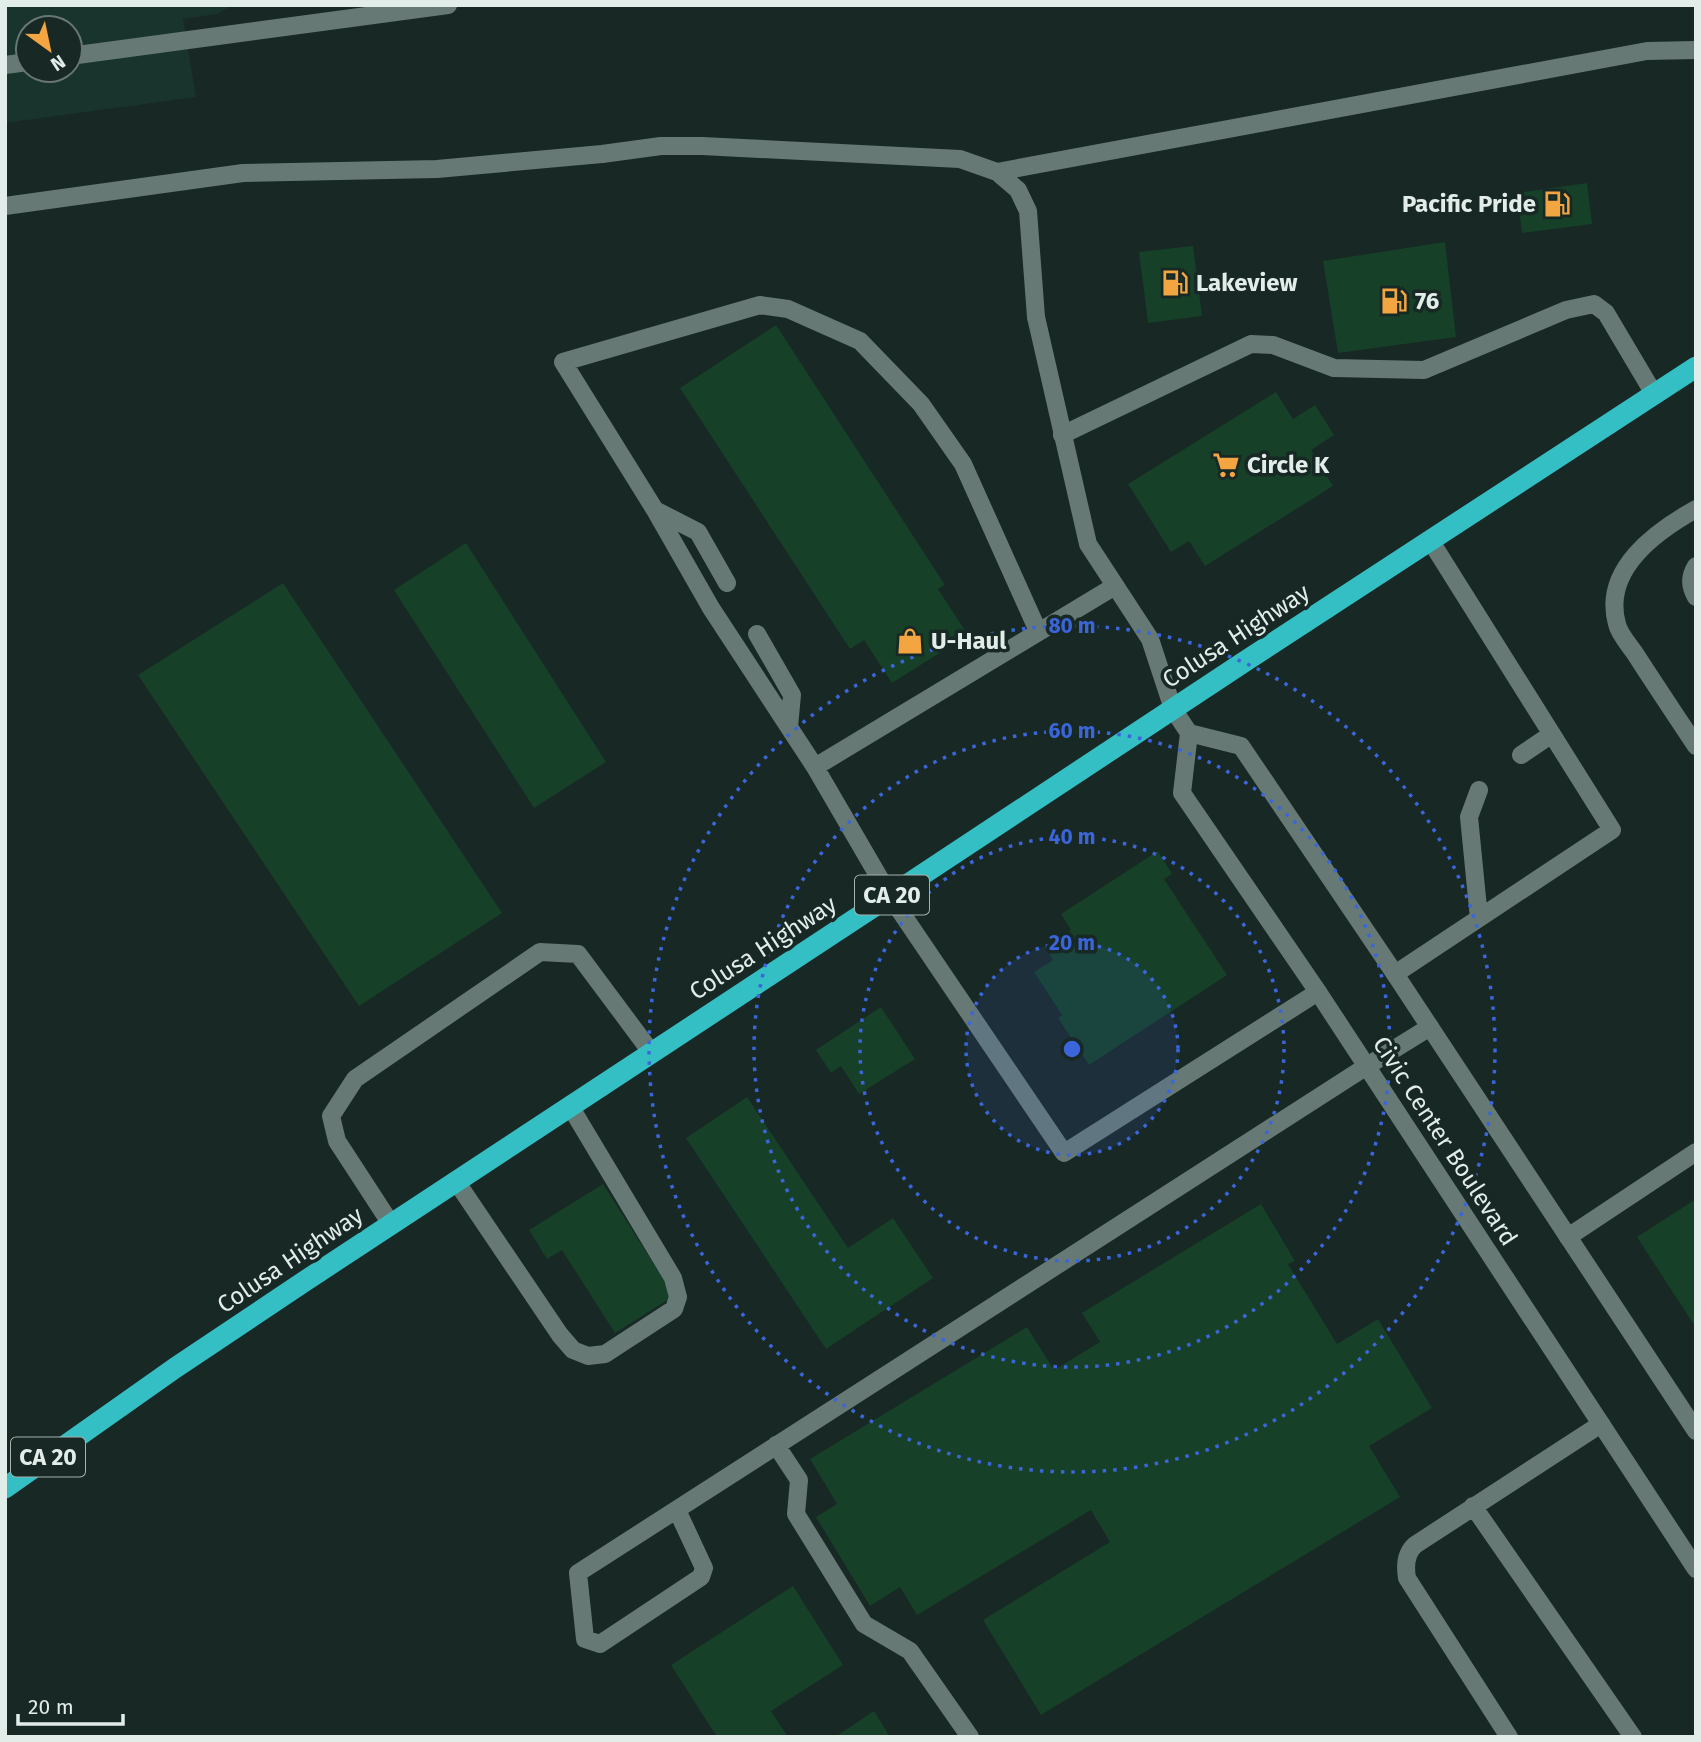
<svg xmlns="http://www.w3.org/2000/svg" width="1701" height="1742" viewBox="0 0 1701 1742" font-family="'Fira Sans',sans-serif">
<style>
.built{fill:#19332d;fill-rule:evenodd}
.building{fill:#164028}
.lines{fill:none;stroke-linecap:round;stroke-linejoin:round}
.lane{stroke:#667974;stroke-width:18}
.street{stroke:#667974;stroke-width:18}
.highway{stroke:#34bfc4;stroke-width:21}
.ring{fill:none;stroke:#3b66db;stroke-width:3.5;stroke-dasharray:3.5 7}
.labels{text-anchor:middle;dominant-baseline:central;stroke-width:7;stroke-linejoin:round;paint-order:stroke}
.shield{fill:#182824;stroke:#a5b2af;stroke-width:2}
.shield-label{font-size:23px;font-weight:bold;fill:#e2edea}
.poi-label{font-size:24px;font-weight:bold;fill:#e2edea;stroke:#182824;text-anchor:start}
.street-label{font-size:24px;fill:#e2edea;stroke:#182824}
.centre{fill:#3b66db;stroke:#182824;stroke-width:3.5}
.ring-label{font-size:21px;text-anchor:middle;font-weight:bold;fill:#3b66db;stroke:#182824;stroke-width:7;stroke-linejoin:round;paint-order:stroke}
</style>
<rect width="100%" height="100%" fill="#182824"/>
<path class="built" d="M5 5H234L217 14 183 19 196 97 5 123ZM28 28H70V70H28Z"/>
<path class="building" d="M1587 183 1592 224 1522 233 1517 193Z
M1445 242 1456 337 1338 353 1323 261Z
M1193 246 1202 316 1148 323 1139 252Z
M776 325 945 585 938 589 968 635 892 683 864 640 850 649 680 388Z
M1276 392 1293 419 1315 405 1334 435 1311 450 1333 486 1205 566 1189 541 1171 552 1128 484Z
M466 543 606 762 534 808 394 590Z
M283 583 502 913 359 1006 138 675Z
M1158 851 1172 874 1164 879 1227 975 1089 1065 1058 1018 1062 1015 1034 972 1053 960 1045 947 1071 930 1061 914Z
M881 1007 915 1059 859 1094 841 1066 831 1073 816 1050Z
M747 1097 848 1248 893 1218 933 1278 826 1349 686 1138Z
M603 1184 674 1296 615 1333 562 1250 547 1259 529 1230Z
M1696 1199V1328L1637 1237Z
M1261 1204 1295 1261 1288 1264 1337 1344 1378 1319 1432 1408 1369 1446 1400 1497 1041 1715 983 1620 1110 1542 1091 1510 917 1615 900 1587 870 1606 816 1517 837 1504 810 1459 1027 1327 1054 1370 1100 1342 1082 1313Z
M793 1586 843 1665 771 1711 788 1737H717L671 1665Z
M874 1711 890 1737H835Z"/>
<g class="lines">
<path class="lane" d="M70 56 448 5
M5 65 28 62
M997 172 1647 51 1696 50
M5 206 243 173 437 169 602 154 661 146H702L960 159 997 172 1018 190 1028 211 1036 317
M1062 435 1251 344 1273 345 1334 368 1424 370 1566 310 1594 304 1606 313 1654 394
M1696 509C1655 532 1602 570 1617 624 1619 634 1630 646 1636 655 1656 686 1676 716 1696 746
M655 510 698 532 727 583
M1696 566C1689 577 1690 587 1696 597
M1038 631 963 464 921 404 860 341 788 309 760 305 563 362 655 510 711 608 815 767 890 896 1064 1153 1318 992
M757 634 792 695 789 727
M1521 755 1552 734
M815 767 1115 586
M1479 790 1469 817 1479 918
M1395 974 1612 830 1430 540
M456 1181 560 1335 573 1350 588 1356 605 1354 674 1309 678 1297 673 1278 570 1106
M391 1224 337 1141 331 1116 355 1079 540 952 578 954 651 1052
M1568 1237 1696 1152
M776 1445 799 1480 796 1514 864 1624 910 1651 970 1737
M1473 1506 1633 1737
M677 1510 704 1568 701 1577 600 1644 585 1639 578 1573 1367 1066 1430 1027
M1509 1737 1407 1578C1405 1566 1406 1553 1415 1545L1601 1424"/>
<path class="street" d="M1036 317 1088 544 1150 639 1173 709 1189 733 1182 793 1318 992 1696 1569
M1189 733 1241 746 1395 974 1696 1431"/>
<path class="highway" d="M5 1488 175 1368 305 1281 890 896 1244 662 1696 367"/>
</g>
<circle cx="1072" cy="1049" r="106" fill="#3b66db" fill-opacity=".12"/>
<g class="ring">
<circle cx="1072" cy="1049" r="106"/>
<circle cx="1072" cy="1049" r="212"/>
<circle cx="1072" cy="1049" r="318"/>
<circle cx="1072" cy="1049" r="423"/>
</g>
<defs>
<g id="fuel-bare" transform="scale(2.1)"><path d="M-5.5-6h7V0h2V4h1.3V-2.5L3-4.5l.8-.8L6-3V5H2.5V1h-1V6h-7ZM-4.2-4.7v3.2H.2V-4.7Z" fill="#f2a541" stroke="#182824" stroke-width="2.5" paint-order="stroke"/></g>
<g id="supermarket-bare" transform="scale(2.1)"><path d="M-6-5.5h2.5l.6 2H6L4.5 2H-2.5L-4.4-4H-6ZM-1.5 3.2a1.3 1.3 0 1 0 .1 0ZM3 3.2a1.3 1.3 0 1 0 .1 0Z" fill="#f2a541" stroke="#182824" stroke-width="2.5" paint-order="stroke"/></g>
<g id="shop-bare" transform="scale(2.1)"><path d="M-5-2.5h2.3a2.7 3.5 0 0 1 5.4 0H5L5.5 6h-11ZM-1.5-2.5h3a1.5 2.3 0 0 0-3 0Z" fill="#f2a541" stroke="#182824" stroke-width="2.5" paint-order="stroke"/></g>
</defs>
<g fill-rule="evenodd">
<use href="#fuel-bare" x="1557" y="204"/>
<use href="#fuel-bare" x="1175" y="283"/>
<use href="#fuel-bare" x="1394" y="301"/>
<use href="#supermarket-bare" x="1226" y="465"/>
<use href="#shop-bare" x="910" y="641"/>
</g>
<g class="labels">
<g class="shield">
<rect x="855" y="875.5" width="74" height="39" rx="5"/>
<rect x="11" y="1437.5" width="74" height="39" rx="5"/>
</g>
<g class="shield-label">
<text x="892" y="895">CA 20</text>
<text x="48" y="1457">CA 20</text>
</g>
<g class="poi-label">
<text x="1536" y="204" text-anchor="end">Pacific Pride</text>
<text x="1196" y="283">Lakeview</text>
<text x="1415" y="301">76</text>
<text x="1247" y="465">Circle K</text>
<text x="931" y="641">U-Haul</text>
</g>
<g class="street-label">
<text transform="translate(1236 636) rotate(-33)">Colusa Highway</text>
<text transform="translate(763 948) rotate(-33)">Colusa Highway</text>
<text transform="translate(1445 1141) rotate(57)">Civic Center Boulevard</text>
<text transform="translate(290 1260) rotate(-34)">Colusa Highway</text>
</g>
</g>
<circle cx="1072" cy="1049" r="10" class="centre"/>
<g class="ring-label">
<text x="1072" y="633">80 m</text>
<text x="1072" y="738">60 m</text>
<text x="1072" y="844">40 m</text>
<text x="1072" y="950">20 m</text>
</g>
<rect width="1701" height="1742" fill="none" stroke="#e2edea" stroke-width="14"/>
<g transform="translate(49 49) rotate(147)"><circle r="33" fill="#182824" stroke="#697773" stroke-width="2"/>
<path d="M0-5L12 26L0 18L-12 26Z" fill="#f2a541"/>
<text y="-10" font-size="19" font-weight="bold" text-anchor="middle" fill="#e2edea">N</text>
</g>
<path d="M18 1714v10h105v-10" fill="none" stroke="#e2edea" stroke-width="3.5"/>
<text x="28" y="1714" font-size="21" fill="#e2edea" stroke="#182824" stroke-width="5" paint-order="stroke">20 m</text>
</svg>
